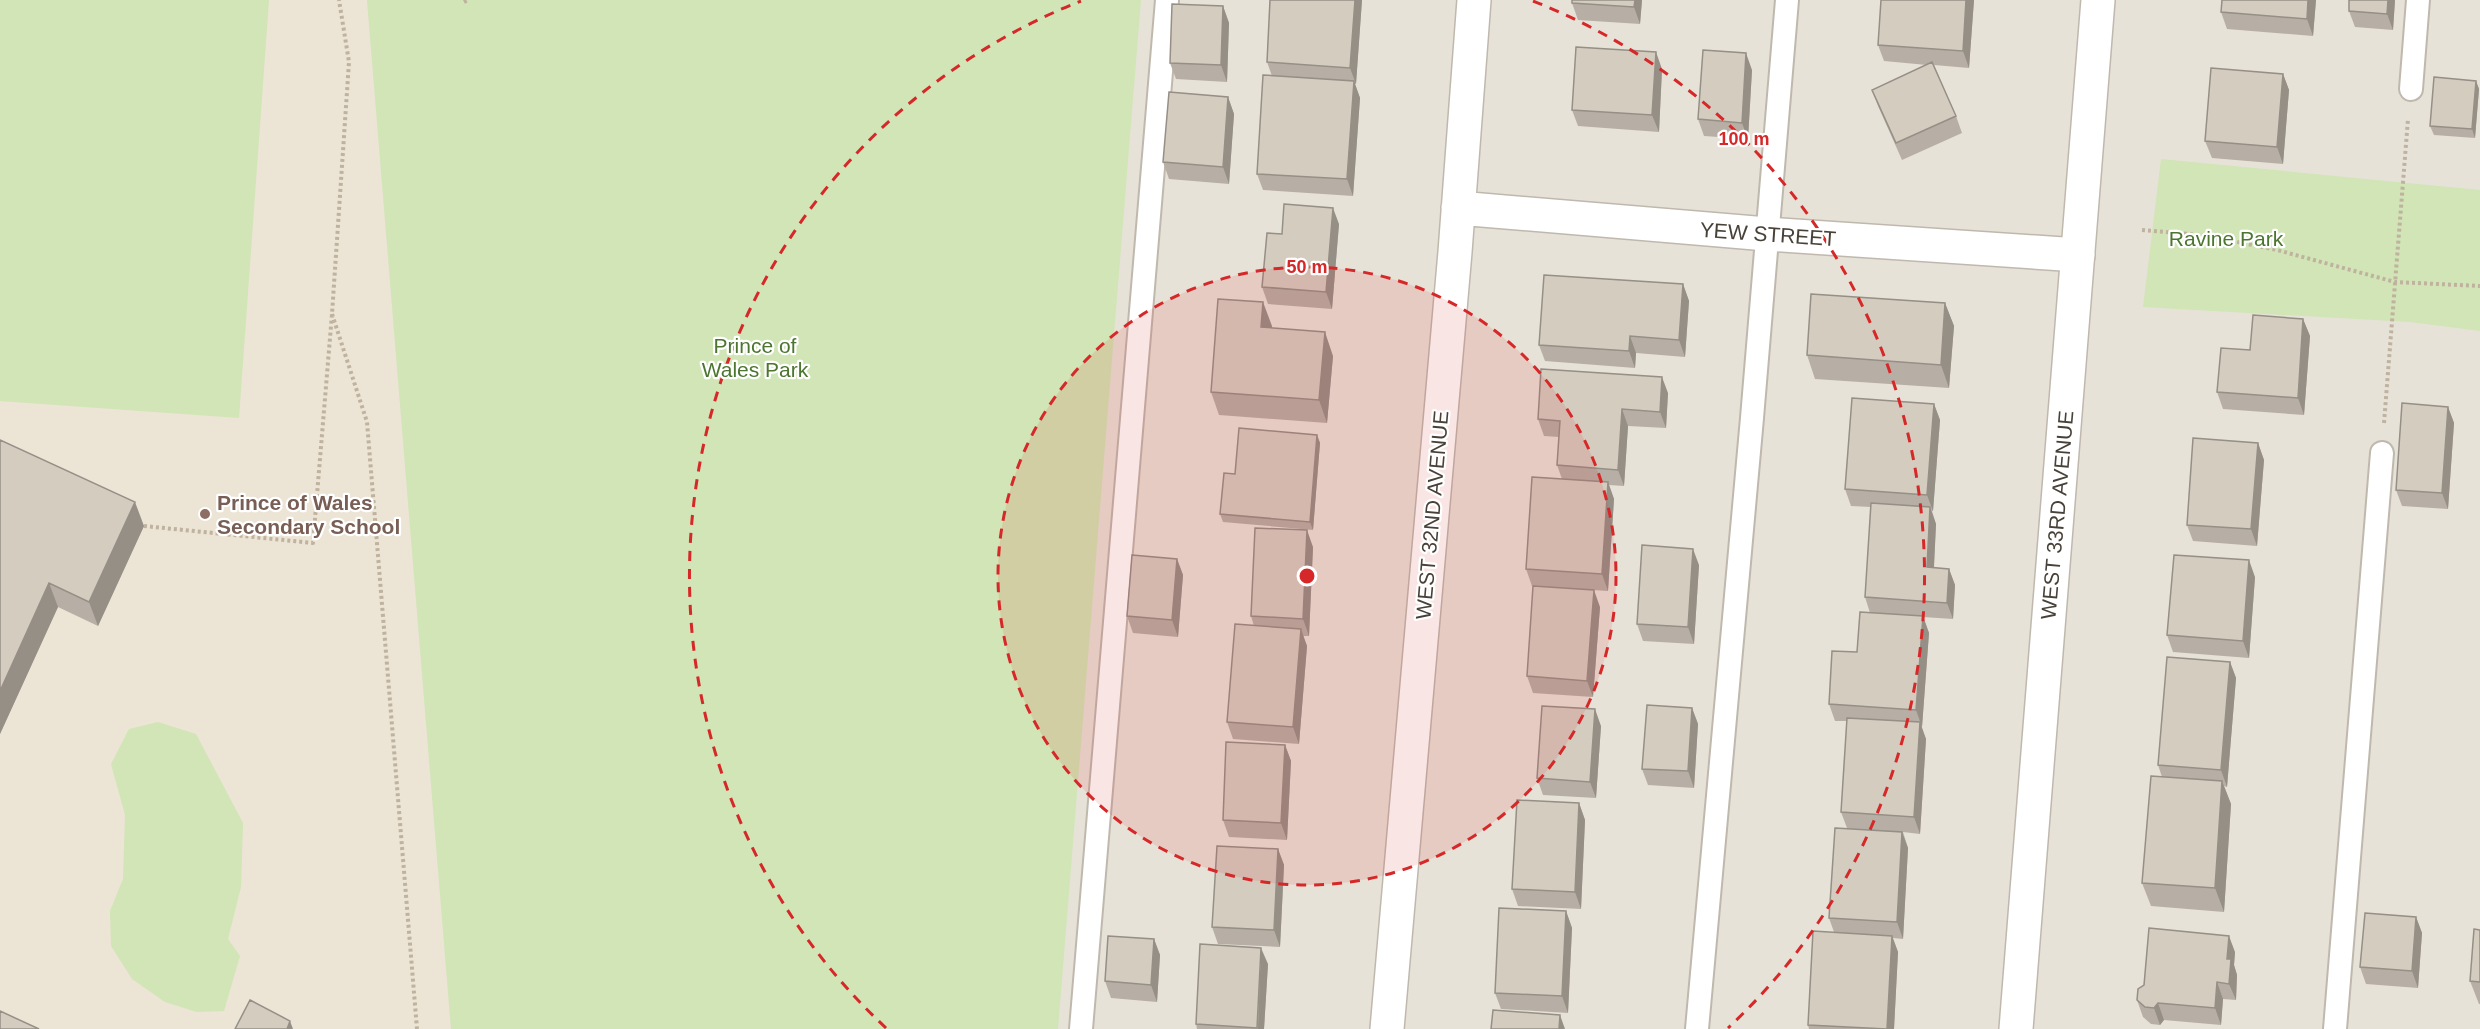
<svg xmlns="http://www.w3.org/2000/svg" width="2480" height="1029" viewBox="0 0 2480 1029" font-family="Arial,sans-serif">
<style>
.residential{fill:#e7e2d8}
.education{fill:#ece4d5}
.green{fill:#d1e5b6}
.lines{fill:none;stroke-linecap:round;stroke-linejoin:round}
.service-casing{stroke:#bfb8ad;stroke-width:26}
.minor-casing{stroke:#bfb8ad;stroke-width:36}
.tertiary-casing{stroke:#bfb8ad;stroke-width:36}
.path{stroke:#bfb39f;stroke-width:4;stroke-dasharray:3 3;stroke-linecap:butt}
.service{stroke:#fff;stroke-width:22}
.minor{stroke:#fff;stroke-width:33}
.tertiary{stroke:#fff;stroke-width:33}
.wall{fill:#b7afa5}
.shaded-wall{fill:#958f86}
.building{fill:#d5ccc0;stroke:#958f86;stroke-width:1.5}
.ring{fill:none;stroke:#d62828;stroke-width:3;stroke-dasharray:10 8}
.education-dot{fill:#8d6e63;stroke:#fff;stroke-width:2}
.labels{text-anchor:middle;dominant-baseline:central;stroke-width:4.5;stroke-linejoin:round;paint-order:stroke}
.street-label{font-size:21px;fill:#474138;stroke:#fff}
.park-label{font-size:21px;fill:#4c752f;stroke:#fff}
.education-label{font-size:21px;font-weight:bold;fill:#785e54;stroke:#fff;text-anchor:start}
.centre{fill:#d62828;stroke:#fff;stroke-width:3}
.ring-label{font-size:18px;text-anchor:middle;font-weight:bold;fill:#d62828;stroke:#fff;stroke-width:4.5;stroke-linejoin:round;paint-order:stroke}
</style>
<rect width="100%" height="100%" fill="#f4f0ea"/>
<path class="residential" d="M0 0H2480V1029H0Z"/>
<path class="education" d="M0 0H367L451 1029H0Z"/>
<path class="green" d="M0 0H269L239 418 0 401Z
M367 0H1141L1058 1029H451Z
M2161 159 2480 190V331L2410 322 2143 307Z
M158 722 196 734 243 823 241 887 228 939 240 956 224 1011 197 1012 165 1002 132 979 111 946 110 911 123 879 125 815 111 764 129 729Z"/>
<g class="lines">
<g class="service-casing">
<path id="service" d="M2411 89 2418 0
M1081 1029 1167 0
M1697 1029 1752 418 1787 0
M2335 1029 2382 453"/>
</g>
<g class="minor-casing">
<path id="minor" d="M1458 208 1767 234 2078 255
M1387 1029 1455 252 1474 0"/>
</g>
<g class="tertiary-casing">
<path id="tertiary" d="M2016 1029 2098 0"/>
</g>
<path class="path" d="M464 2 468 0
M2142 230 2203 235 2277 250 2395 282 2480 286
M332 314 367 422 417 1029
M2384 423 2408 119
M144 526 313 543 332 314 349 62 339 0"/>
<use href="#service" class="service"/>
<use href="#minor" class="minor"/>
<use href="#tertiary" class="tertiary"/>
</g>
<path class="wall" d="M1270 0H1362L1356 84H1355L1360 98 1353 196 1263 190 1257 174 1272 76 1267 62Z
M1642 0 1640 24 1578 20 1572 3Z
M1881 0H1974L1969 68 1934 65 1956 116 1962 133 1902 160 1878 106 1872 90 1927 65 1884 61 1878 45Z
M2222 0H2316L2313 36 2227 29 2221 12Z
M2349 0H2395L2393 30 2355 27 2349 11Z
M1223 6 1229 23 1227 82 1176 79 1170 63Z
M1662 69 1659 132 1578 126 1572 110Z
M1752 70 1748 139 1704 136 1698 119Z
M2283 74 2289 90 2283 164 2212 158 2205 141Z
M2476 81 2479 89 2475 138 2434 135 2430 126Z
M1228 97 1234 114 1229 184 1169 179 1163 162Z
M1339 224 1332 309 1268 304 1262 287 1282 234Z
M1683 284 1689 301 1685 357 1636 353 1635 368 1545 361 1539 345Z
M1945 303 1954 326 1949 388 1815 379 1807 355Z
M2303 319 2310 336 2304 415 2223 409 2217 392 2250 350Z
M1272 326V328L1333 356 1327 423 1219 415 1211 392Z
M1668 393 1666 428 1628 426 1624 486 1609 485 1614 499 1608 591 1532 586 1526 569 1562 479 1557 465 1559 437 1544 436 1538 419Z
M1934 404 1940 420 1933 511H1932L1936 524 1934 568 1949 569 1955 585 1953 619 1923 617 1929 633 1922 727 1921 726 1926 739 1920 834 1903 832 1908 848 1903 939 1893 938 1898 952 1894 1029H1809L1808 1025 1834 932 1829 918 1847 828 1841 812 1847 721H1835L1829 704 1857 652 1870 613 1865 597 1871 507 1851 506 1845 489Z
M2448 407 2454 423 2448 509 2402 506 2396 490Z
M1317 435 1320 443 1313 530 1223 522 1220 514Z
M0 440 144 526 98 626 58 607 0 734Z
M2258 443 2264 460 2257 546 2193 541 2187 525Z
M1313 547 1309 636H1303L1307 646 1299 744 1233 739 1227 722 1254 626 1251 616Z
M1177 559 1183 575 1178 637 1133 633 1127 616Z
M1699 565 1694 644 1643 641 1637 624Z
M2255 577 2249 658 2173 652 2167 635Z
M1600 607 1593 697 1533 693 1527 676Z
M2230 662 2236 678 2227 787 2224 786 2231 804 2224 912 2151 906 2142 883 2162 777 2158 765Z
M1692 708 1698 724 1694 788 1648 785 1642 769Z
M1601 726 1596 798 1543 795 1537 778Z
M1285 745 1291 761 1287 840 1229 837 1223 820Z
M1579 803 1585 820 1581 909 1518 906 1512 889Z
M1278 849 1284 865 1280 947 1218 944 1212 927Z
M1566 911 1572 928 1568 1013 1501 1009 1495 993Z
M2416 917 2422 933 2418 988 2366 984 2360 967Z
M2480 930V1004H2479L2470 981Z
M1154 939 1160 955 1157 1002 1111 998 1105 981Z
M2235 952 2234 965 2237 975 2236 1000 2223 999 2221 1025 2164 1020 2160 1025 2151 1024 2143 1017 2137 1000Z
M1268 964 1264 1029H1197L1196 1024Z"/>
<path class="shaded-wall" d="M1355 0H1362L1356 84 1350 68Z
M1635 0H1642L1640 24 1634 7Z
M1966 0H1974L1969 68 1963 51Z
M2308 0H2316L2313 36 2307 19Z
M2388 0H2395L2393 30 2387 14Z
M1223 6 1229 23 1227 82 1221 65Z
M1656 52 1662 69 1659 132 1652 115Z
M1746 53 1752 70 1748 139 1742 123Z
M2283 74 2289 90 2283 164 2277 147Z
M1354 81 1360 98 1353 196 1347 179Z
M2476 81 2479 89 2475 138 2472 129Z
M1228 97 1234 114 1229 184 1223 167Z
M1333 208 1339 224 1332 309 1326 292Z
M1683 284 1689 301 1685 357 1679 340Z
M1263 302 1272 326 1270 351 1261 327Z
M1945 303 1954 326 1949 388 1941 365Z
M2303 319 2310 336 2304 415 2298 398Z
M1325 332 1333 356 1327 423 1319 400Z
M1630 336 1636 353 1635 368 1629 351Z
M1662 377 1668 393 1666 428 1660 412Z
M1934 404 1940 420 1933 511 1927 495Z
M2448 407 2454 423 2448 509 2442 493Z
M1622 409 1628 426 1624 486 1618 470Z
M1317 435 1320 443 1313 530 1310 522Z
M2258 443 2264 460 2257 546 2251 529Z
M1608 482 1614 499 1608 591 1602 574Z
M135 502 144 526 98 626 89 602Z
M1930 507 1936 524 1933 584 1927 567Z
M1307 530 1313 547 1309 636 1303 619Z
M1693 549 1699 565 1694 644 1688 627Z
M1177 559 1183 575 1178 637 1172 620Z
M2249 560 2255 577 2249 658 2243 641Z
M1949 569 1955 585 1953 619 1947 603Z
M49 583 58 607 0 734V691Z
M1594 590 1600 607 1593 697 1587 681Z
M1923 616 1929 633 1922 727 1916 710Z
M1301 629 1307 646 1299 744 1293 727Z
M2230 662 2236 678 2227 787 2221 770Z
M1692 708 1698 724 1694 788 1688 771Z
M1595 709 1601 726 1596 798 1590 782Z
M1920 722 1926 739 1920 834 1914 817Z
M1285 745 1291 761 1287 840 1281 823Z
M2222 781 2231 804 2224 912 2215 888Z
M1579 803 1585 820 1581 909 1575 892Z
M1902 832 1908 848 1903 939 1897 922Z
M1278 849 1284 865 1280 947 1274 930Z
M1566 911 1572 928 1568 1013 1562 996Z
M2416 917 2422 933 2418 988 2412 971Z
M1892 936 1898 952 1894 1029H1887Z
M2229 936 2235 952 2234 965 2237 975 2236 1000 2229 984 2227 959Z
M1154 939 1160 955 1157 1002 1151 985Z
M1261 948 1268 964 1264 1029H1258Z
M2217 982 2223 999 2221 1025 2215 1008Z
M2158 1003 2164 1020 2160 1025 2154 1008Z
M1560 1015 1565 1029H1559Z
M290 1021 293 1029H287Z"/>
<path class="building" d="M1270 0H1355L1350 68 1267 62Z
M1572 0H1635L1634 7 1572 3Z
M1881 0H1966L1963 51 1878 45Z
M2222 0H2308L2307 19 2221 12Z
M2349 0H2388L2387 14 2349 11Z
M1172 4 1223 6 1221 65 1170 63Z
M1576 47 1656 52 1652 115 1572 110Z
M1703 50 1746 53 1742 123 1698 119Z
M1932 62 1956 116 1896 143 1872 90Z
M2211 68 2283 74 2277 147 2205 141Z
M1263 75 1354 81 1347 179 1257 174Z
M2434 77 2476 81 2472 129 2430 126Z
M1169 92 1228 97 1223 167 1163 162Z
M1284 204 1333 208 1326 292 1262 287 1267 233 1282 234Z
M1544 275 1683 284 1679 340 1630 336 1629 351 1539 345Z
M1811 294 1945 303 1941 365 1807 355Z
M1218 299 1263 302 1261 327 1325 332 1319 400 1211 392Z
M2253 315 2303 319 2298 398 2217 392 2221 348 2250 350Z
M1541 369 1662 377 1660 412 1622 409 1618 470 1557 465 1560 421 1538 419Z
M1852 398 1934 404 1927 495 1845 489Z
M2402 403 2448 407 2442 493 2396 490Z
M1239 428 1317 435 1310 522 1220 514 1224 473 1235 474Z
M2193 438 2258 443 2251 529 2187 525Z
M0 440 135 502 89 602 49 583 0 691Z
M1532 477 1608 482 1602 574 1526 569Z
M1871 503 1930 507 1927 567 1949 569 1947 603 1865 597Z
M1255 528 1307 530 1303 619 1251 616Z
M1642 545 1693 549 1688 627 1637 624Z
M1132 555 1177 559 1172 620 1127 616Z
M2174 555 2249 560 2243 641 2167 635Z
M1533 586 1594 590 1587 681 1527 676Z
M1860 612 1923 616 1916 710 1829 704 1832 651 1857 652Z
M1235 624 1301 629 1293 727 1227 722Z
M2167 657 2230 662 2221 770 2158 765Z
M1647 705 1692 708 1688 771 1642 769Z
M1542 706 1595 709 1590 782 1537 778Z
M1847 718 1920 722 1914 817 1841 812Z
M1226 742 1285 745 1281 823 1223 820Z
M2151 776 2222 781 2215 888 2142 883Z
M1517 800 1579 803 1575 892 1512 889Z
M1835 828 1902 832 1897 922 1829 918Z
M1217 846 1278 849 1274 930 1212 927Z
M1499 908 1566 911 1562 996 1495 993Z
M2365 913 2416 917 2412 971 2360 967Z
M2149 928 2229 936 2227 959H2231L2229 984 2217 982 2215 1008 2158 1003 2154 1008 2145 1007 2137 1000 2138 989 2144 985Z
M2474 929 2480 930V982L2470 981Z
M1813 931 1892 936 1887 1029 1808 1025Z
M1108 936 1154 939 1151 985 1105 981Z
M1200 944 1261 948 1257 1028 1196 1024Z
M250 1000 290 1021 287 1029H235Z
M1493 1010 1560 1015 1559 1029H1491Z
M0 1011 39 1029H0Z"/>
<circle cx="1307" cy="576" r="309" fill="#d62828" fill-opacity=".12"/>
<g class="ring">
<circle cx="1307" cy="576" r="309"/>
<path d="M886 1028A618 618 0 0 1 1081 1M1533 1A618 618 0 0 1 1728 1028"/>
</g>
<circle class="education-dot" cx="205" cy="514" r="6"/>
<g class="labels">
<g class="street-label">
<text transform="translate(1768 234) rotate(4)">YEW STREET</text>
<text transform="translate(1432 515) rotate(-85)">WEST 32ND AVENUE</text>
<text transform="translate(2057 515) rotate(-85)">WEST 33RD AVENUE</text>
</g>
<g class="park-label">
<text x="2226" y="238">Ravine Park</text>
<text x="755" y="345">Prince of<tspan x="755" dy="24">Wales Park</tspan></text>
</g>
<g class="education-label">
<text x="217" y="502">Prince of Wales<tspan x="217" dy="24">Secondary School</tspan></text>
</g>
</g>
<circle cx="1307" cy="576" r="9" class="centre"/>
<g class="ring-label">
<text x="1744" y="145">100 m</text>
<text x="1307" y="273">50 m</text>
</g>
</svg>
